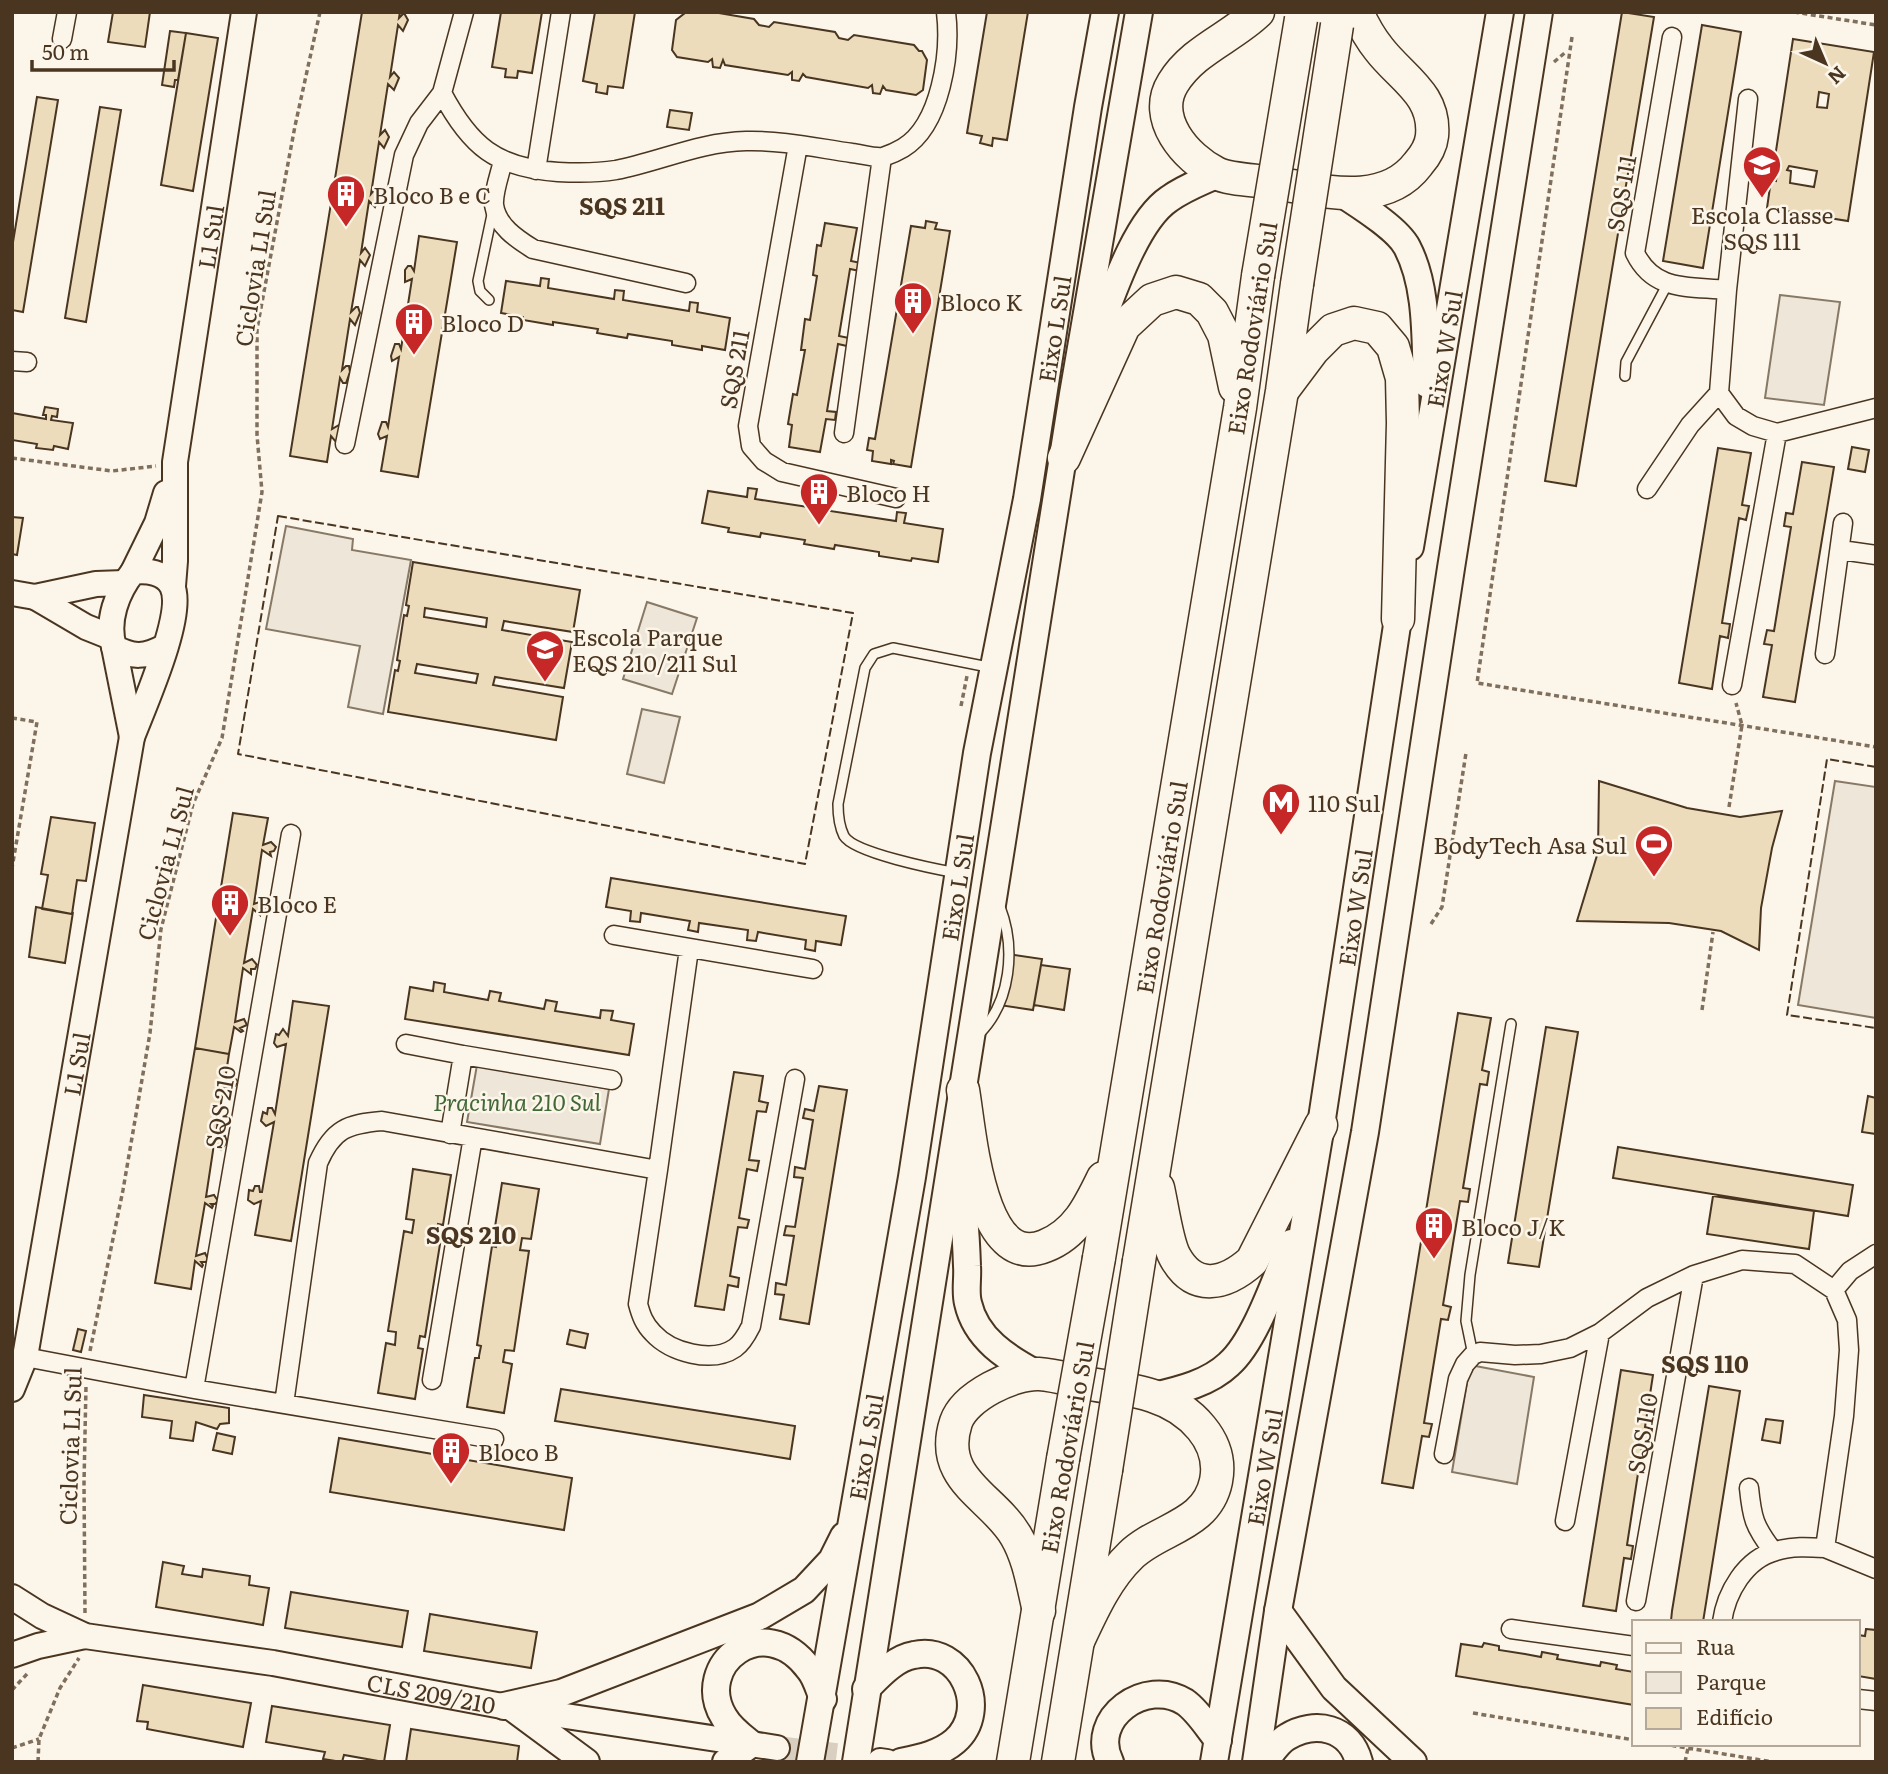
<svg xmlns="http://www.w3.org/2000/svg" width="1888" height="1774" viewBox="0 0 1888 1774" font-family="Literata,serif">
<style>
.green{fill:#ede6d9;stroke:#887966;stroke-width:2}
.building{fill:#ecdcbc;stroke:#4a3520;stroke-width:2;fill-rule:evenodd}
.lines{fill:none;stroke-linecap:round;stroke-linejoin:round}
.secondary-tunnel{stroke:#d8cfc1;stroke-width:24;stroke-dasharray:24 12;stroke-linecap:butt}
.lane-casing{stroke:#4a3520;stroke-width:12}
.street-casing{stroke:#4a3520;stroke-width:21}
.secondary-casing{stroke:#4a3520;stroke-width:28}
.primary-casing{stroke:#4a3520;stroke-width:30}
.highway-casing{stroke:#4a3520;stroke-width:35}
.path{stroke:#7f6f5c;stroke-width:3.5;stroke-dasharray:5 3.5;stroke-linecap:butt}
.lane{stroke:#fbf6e9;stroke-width:9}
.street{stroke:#fbf6e9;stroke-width:18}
.secondary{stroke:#fbf6e9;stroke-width:24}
.primary{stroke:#fbf6e9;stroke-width:26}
.highway{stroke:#fbf6e9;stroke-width:32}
.highway-bridge-casing{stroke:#4a3520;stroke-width:35;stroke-linecap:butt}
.highway-bridge{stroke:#fbf6e9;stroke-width:32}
.fence{stroke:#4a3520;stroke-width:2;stroke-dasharray:9 3.5;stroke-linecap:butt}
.labels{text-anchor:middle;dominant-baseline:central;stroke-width:5;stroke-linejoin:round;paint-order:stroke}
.street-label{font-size:23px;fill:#4a3520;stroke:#fbf6e9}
.poi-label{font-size:23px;fill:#4a3520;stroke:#fbf6e9;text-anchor:start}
.park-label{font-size:23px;font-style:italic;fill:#436837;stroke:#fbf6e9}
.neighbourhood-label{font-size:24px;font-weight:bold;fill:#4a3520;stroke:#fbf6e9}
</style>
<rect width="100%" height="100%" fill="#fbf6e9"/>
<path class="green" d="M1780 295 1840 302 1824 405 1765 398Z
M286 526 353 539 352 550 411 560 383 714 348 707 360 646 266 629Z
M647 602 697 618 672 694 623 679Z
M642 709 680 717 664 783 627 774Z
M1835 781 1876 787V1018L1798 1005Z
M477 1065 609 1089 600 1144 467 1122Z
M1470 1365 1534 1377 1517 1484 1452 1472Z"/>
<path class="building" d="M113 12H150L145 47 108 42Z
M362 12H400L399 18 404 13 408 20 403 31 398 25 390 77 394 72 399 78 394 90 388 84 380 135 385 130 389 137 384 148 379 142 371 194 375 189 378 190 380 196 375 207 369 201 361 253 365 248 370 255 365 266 360 260 351 312 356 307H358L360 313 355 325 350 319 342 370 346 366H349L350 372 346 383H343L340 378 332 429 339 425 341 431 336 442 331 436 327 462 290 456Z
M501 12H542L532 73 518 71 517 78 505 77 506 69 492 67Z
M595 12H635L623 88 608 86 607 94 596 92 597 84 583 81Z
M690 12H713L754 19 759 25 769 27 774 22 835 32 839 38 848 40 854 35 914 45 919 51H922L927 60 923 90 916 95 886 90 883 86 880 94 873 93 872 85 868 88 806 77 803 74 799 81 792 80V72L788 75 725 65 723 60 720 68 713 67 712 59 708 62 677 57 672 50 676 20 685 13Z
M987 12H1028L1007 140 993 138 992 146 980 143 982 136 967 133Z
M1622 12 1654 17 1576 486 1545 481Z
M1702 25 1741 32 1703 268 1663 261Z
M170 31 186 33 178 80H175L174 87 162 85Z
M186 33 218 38 193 191 161 185Z
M1793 39 1874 52 1848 221 1767 208 1771 180 1776 181 1778 164H1774ZM1819 92 1829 94 1827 108 1817 107ZM1789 166 1817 171 1814 187 1790 183 1791 171 1787 170Z
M37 97 58 100 23 312 12 310V248Z
M100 107 121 110 86 322 65 318Z
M670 110 692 113 689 130 667 127Z
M926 221 937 223 935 229 950 231 911 467 893 464 894 461 891 460V464L872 461 873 451 867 450 869 438 875 439 911 226 925 228Z
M825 223 857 228 851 261 861 263 860 271 850 269 839 336 849 338 847 346 838 344 827 411 836 412 835 420 826 419 820 452 789 447 792 425 788 424 793 394 797 395 805 350H801L805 319 810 320 817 276 813 275 817 245 821 246Z
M419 236 457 242 418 477 381 471 387 436 380 439 378 434 382 422H386L388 427 399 357 392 361 391 356 395 344H399L401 349 412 279 405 282V270L408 266H411L414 271Z
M541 278 549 279 548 288 614 299 615 290 624 291 623 300 689 311 690 302 698 303 697 312 730 318 725 350 702 346V350L672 345V341L628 334 627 338 597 333 598 329 553 322V325L523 320V317L501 313 506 281 540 286Z
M45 407 58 409 57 417 52 416 51 420 73 423 68 449 54 446 53 450 36 448 37 444 12 440V413L46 419V415H43Z
M1852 447 1869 450 1865 472 1848 469Z
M1718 448 1751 453 1742 505 1749 506 1746 520 1739 518 1722 623 1730 624 1728 638 1720 636 1712 689 1679 683Z
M1802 462 1834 467 1795 702 1763 697 1772 645 1764 644 1767 630 1774 631 1791 527 1784 526 1786 513 1793 514Z
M748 488 757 489 755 499 821 509 823 500 831 501 830 511 896 521 897 512 906 513 904 523 943 529 938 562 912 558 911 561 879 556V552L835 545 834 549 804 544 805 540 761 533 760 537 728 532 729 528 702 523 708 491 747 497Z
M12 517 23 518 17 555 12 554Z
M413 562 580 590 573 632 504 621 502 630 572 642 564 688 495 677 493 685 563 697 556 740 388 712 395 670 398 671 400 661 397 660 404 615 407 616 409 606 406 605ZM425 608 487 618 486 627 424 617ZM417 664 478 674 476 683 415 673Z
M1599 781 1687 808 1740 817 1782 811 1772 848 1761 908 1759 950 1721 931 1669 923 1577 921 1598 852Z
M233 813 268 818 263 845 271 842 276 847 274 851 270 852 271 856 262 850 254 904 262 901 266 907 260 910V915L253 909 244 963 252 959 257 965 255 969H251V974L243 968 235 1022 244 1019 247 1025 240 1028 243 1031 241 1032 234 1027 229 1054 195 1048Z
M51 817 95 823 86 881 77 880 72 914 42 909 48 875 41 874Z
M611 878 846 916 841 945 816 941 815 951 805 949 806 940 758 932 756 941 747 940 748 930 699 923 698 932 688 930 690 921 641 913 640 922 630 921 631 911 606 907Z
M36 907 72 914 73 912 65 963 29 957Z
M1007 954 1042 959 1033 1010 999 1005Z
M1041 965 1070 969 1064 1010 1034 1005Z
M434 982 445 984 444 992 488 1000 490 991 501 993 499 1001 544 1009 546 1000 557 1002 555 1011 600 1018 601 1010 613 1011 611 1020 634 1024 629 1055 405 1019 410 987 433 991Z
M293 1001 329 1006 291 1241 255 1235 261 1201 254 1204 248 1200 249 1190 253 1191 255 1186H259L260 1192H262L274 1122 266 1126 261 1121 263 1112 267 1114 268 1108H272L275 1114 286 1044 277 1047 274 1043 276 1034 279 1035 283 1029 288 1036Z
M1458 1013 1491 1018 1482 1070 1489 1072 1487 1085 1480 1084 1463 1188 1470 1189 1468 1202 1460 1201 1443 1305 1451 1307 1448 1320 1441 1319 1424 1423 1432 1424 1429 1437 1422 1436 1413 1488 1382 1483Z
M1546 1027 1578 1032 1539 1267 1508 1263Z
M195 1048 229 1054 225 1080 228 1081 234 1077 238 1082 235 1086H230L232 1090 231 1091 224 1085 215 1139 225 1136 227 1142 224 1146 220 1145 223 1148 221 1150 214 1144 206 1197 214 1195 218 1201 215 1204H211L213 1206 212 1208 205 1203 196 1256 205 1253 208 1259 206 1262H201L203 1265 202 1267 195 1261 191 1289 155 1283Z
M734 1072 763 1076 759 1101 768 1103 766 1112 757 1111 749 1160 759 1161 757 1171 747 1169 739 1218 749 1220 747 1228 738 1227 730 1276 739 1278 738 1287 728 1285 724 1310 695 1306Z
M819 1086 847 1090 809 1324 780 1319 784 1295 775 1294 776 1283 786 1285 794 1236 784 1235 786 1226 795 1227 803 1178 794 1177 795 1167 805 1169 813 1120 803 1118 805 1109 814 1111Z
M1868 1096 1876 1098V1134L1862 1132Z
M1618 1147 1853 1185 1848 1216 1613 1178Z
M413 1169 451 1175 443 1225 438 1224 436 1237 441 1238 425 1337 420 1336 418 1348 423 1349 415 1399 378 1393 386 1343 395 1345 396 1332 388 1331 404 1231 412 1233 414 1220 406 1219Z
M502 1183 539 1189 531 1239 522 1238 520 1250 529 1251 514 1351 505 1350 503 1362 512 1364 504 1413 467 1407 475 1358H479V1356L481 1346 477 1345 492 1246 496 1247 499 1234 494 1233Z
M1713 1196 1814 1211 1809 1249 1707 1234Z
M78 1329 86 1331 81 1352 73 1350Z
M570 1330 588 1334 585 1348 567 1344Z
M1621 1370 1653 1375 1645 1427 1652 1429 1650 1442 1643 1441 1627 1545 1633 1546 1631 1559 1624 1558 1616 1611 1583 1606Z
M1709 1386 1740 1391 1703 1622H1677L1671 1621 1672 1611Z
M561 1389 795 1426 790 1459 555 1421Z
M144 1395 229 1408V1423L220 1424 217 1429 196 1422 193 1441 170 1438 172 1421 142 1417Z
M1766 1419 1783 1421 1780 1443 1762 1440Z
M217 1433 235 1437 232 1454 213 1450Z
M339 1438 572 1478 564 1530 330 1492Z
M163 1562 184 1566 182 1574 202 1577 203 1569 250 1576 249 1585 269 1588 263 1625 156 1607Z
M291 1592 408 1611 402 1647 285 1628Z
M430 1614 537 1632 531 1668 424 1651Z
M1866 1629 1876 1630V1679L1858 1676V1635L1865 1636Z
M1484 1643 1499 1646V1650L1525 1654 1541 1657 1542 1652 1558 1655 1557 1659 1600 1666 1601 1662 1617 1665 1616 1669 1634 1672V1705L1456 1676 1461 1644 1482 1647Z
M143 1685 251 1703 243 1747 147 1729 148 1722 137 1721Z
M272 1706 390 1725 384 1762 344 1755 342 1762 323 1759 325 1752 266 1742Z
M411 1729 519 1746 517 1762H406Z"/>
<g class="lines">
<path class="secondary-tunnel" d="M777 1748 876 1760"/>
<g class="lane-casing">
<path id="lane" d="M489 300 480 291 478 281 493 210
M1625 376 1626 362 1668 283
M957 873C935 869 854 853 844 836 839 826 838 815 838 804L865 668 874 654 893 648 993 668
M979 1034C1011 1002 1016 948 1000 907
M1473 1355 1466 1321 1470 1275 1511 1024"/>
</g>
<g class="street-casing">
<path id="street" d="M464 12 442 93C470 146 496 168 558 172 577 173 598 173 616 170 661 161 700 142 746 141 781 140 817 148 852 153 861 154 874 158 883 157 889 155 898 151 903 148 941 125 951 53 946 12
M1672 37 1635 253C1654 292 1688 286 1727 290L1748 99
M62 39 67 12
M798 145 748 426 751 446 764 461 782 472 896 498
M503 161C500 174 493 192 494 205 497 226 517 239 533 249L686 283
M536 170 561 12
M12 361 27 362
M1719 393 1736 416 1753 426 1777 433 1876 408
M844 433 882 157
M345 444 404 155 419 123 442 93
M1647 489 1690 425 1719 393 1727 290
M1841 550 1876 555
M1825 654 1843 523
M1732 685 1777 433
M614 935 813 969
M406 1044 463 1055
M450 1134 463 1055 612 1080
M658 1170 638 1304C641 1315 644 1324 653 1333 670 1352 712 1364 735 1348 742 1343 747 1334 751 1326L795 1079
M1834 1290 1850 1271 1876 1254
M25 1357 194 1389 494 1439
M432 1380 473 1137
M194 1389 291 834
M284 1404 318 1163C333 1129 347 1124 382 1121L658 1170 689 949
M1444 1454 1458 1379 1465 1364 1473 1355 1480 1352 1515 1355 1541 1354 1570 1348 1600 1333 1647 1298 1694 1275 1742 1260 1795 1264 1834 1290 1847 1320 1849 1350 1844 1416 1825 1548 1876 1569
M1749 1488C1752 1518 1754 1526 1773 1551
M1565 1521 1600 1333
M1636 1601 1694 1275
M1722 1622C1726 1593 1745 1559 1776 1551 1792 1546 1808 1547 1825 1548
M1511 1629 1634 1646
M1858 1699 1876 1701"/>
</g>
<g class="secondary-casing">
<g id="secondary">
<path d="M133 572 157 523 166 493"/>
<path id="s1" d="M173 586 175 561V462L244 12"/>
<path d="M12 593 35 597 96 584 124 583"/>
<path d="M35 597 86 627 111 637"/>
<path d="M114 647 132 737"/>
<path id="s2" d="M12 1389 25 1357 132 737C143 708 186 613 172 586 165 572 146 570 133 572 117 592 106 621 114 647 132 658 146 657 164 647"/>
<path id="s3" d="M12 1597 42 1616 85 1636 273 1663 513 1708 777 1748"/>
<path d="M12 1655 38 1646 85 1636"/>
<path d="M880 1761 887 1762"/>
</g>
</g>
<g class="primary-casing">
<g id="primary">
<path d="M1341 193C1359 205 1397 228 1407 247 1428 287 1425 340 1427 384"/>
<path d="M1092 347C1108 307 1133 223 1169 199 1184 188 1201 182 1218 174"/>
<path id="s4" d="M1410 547 1500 12"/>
<path d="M958 1174C964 1204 966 1235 967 1266 968 1278 965 1292 968 1303 976 1339 1007 1358 1037 1374"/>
<path d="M1154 1396C1180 1390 1209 1383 1229 1364 1256 1340 1276 1277 1291 1243"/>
<path d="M1278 1611 1334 1688 1413 1762"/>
<path d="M866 1689C879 1676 895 1658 914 1655 961 1644 991 1709 955 1741 940 1754 920 1758 901 1762"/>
<path d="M504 1706 561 1693 760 1616 804 1590 832 1560 844 1536"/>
<path d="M513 1708 586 1762"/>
<path d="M726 1762 751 1744C741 1736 730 1728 724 1717 692 1665 764 1608 809 1669 816 1677 819 1689 823 1699"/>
<path id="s5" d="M810 1762 912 1177 977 753 1027 499 1088 107 1105 12"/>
<path d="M856 1762 1073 394 1139 12"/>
<path d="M1110 1762C1088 1718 1146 1677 1185 1702 1198 1711 1208 1728 1218 1740"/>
<path id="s6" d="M1214 1762 1321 1125 1401 599"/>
<path d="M1256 1762 1278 1611 1365 1132 1451 568 1539 12"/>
<path d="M1264 1762C1271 1754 1278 1742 1287 1737 1315 1720 1350 1727 1359 1762"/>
</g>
</g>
<g class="highway-casing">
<g id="highway">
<path d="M1258 12C1231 38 1193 50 1173 83 1151 118 1186 158 1216 173 1229 180 1258 180 1274 183 1321 190 1384 209 1418 164 1425 156 1431 146 1432 136 1436 94 1401 78 1379 49 1370 38 1363 25 1357 12"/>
<path d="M1283 390 1313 350 1333 330 1354 323 1377 328 1393 347 1402 378 1403 423 1398 619"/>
<path d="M1064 458 1124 326 1152 300 1176 292 1199 299 1212 312 1224 335 1235 387"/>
<path d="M963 1090C970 1130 979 1273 1045 1246 1076 1234 1089 1207 1103 1178"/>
<path d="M1158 1188C1162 1205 1167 1243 1175 1257 1195 1293 1226 1284 1252 1261L1321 1125"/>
<path id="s7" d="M1099 1258 1240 408 1258 276"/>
<path d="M1139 1261 1282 391 1297 284"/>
<path d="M1039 1611C1033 1586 1029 1558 1016 1536 993 1496 937 1480 956 1422 965 1396 1013 1373 1039 1374 1056 1375 1074 1381 1091 1384 1111 1388 1134 1389 1153 1396 1190 1408 1224 1441 1216 1481 1207 1526 1159 1528 1131 1555 1107 1578 1093 1609 1079 1639"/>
<path d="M1013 1762 1063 1459"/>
<path d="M1058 1762 1106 1470"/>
</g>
</g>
<path class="path" d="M1794 12 1876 25
M1572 37 1477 683 1876 747
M1554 62 1567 51
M12 458 112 471 156 466
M961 706 967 676
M12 718 37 722 12 868
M1729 807 1742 725 1736 703
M1431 924 1442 907 1466 753
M1702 1010 1713 932
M90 1351 123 1190 150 1033 161 929 193 804 222 738 262 492 257 435V329L295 126 320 12
M85 1613 84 1483 86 1386
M12 1690 27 1674
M1473 1713 1634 1740
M1663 1744 1773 1762
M12 1748 39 1739
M38 1762 39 1739 60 1688 79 1658
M1685 1762 1688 1748"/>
<use href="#lane" class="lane"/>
<use href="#street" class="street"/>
<use href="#secondary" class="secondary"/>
<use href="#primary" class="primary"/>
<use href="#highway" class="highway"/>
<g class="highway-bridge-casing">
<path id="highway-bridge" d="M1258 276 1301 19
M1297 284 1337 25
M1063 1459 1099 1258
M1106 1470 1139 1261"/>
</g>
<use href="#highway-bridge" class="highway-bridge"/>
<path class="fence" d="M278 516 853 613 805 864 238 754Z
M1876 767 1827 759 1787 1015 1876 1028"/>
</g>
<defs>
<g id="school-pin" transform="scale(2.0125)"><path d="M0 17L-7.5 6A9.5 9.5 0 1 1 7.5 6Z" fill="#c62828" stroke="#fbf6e9"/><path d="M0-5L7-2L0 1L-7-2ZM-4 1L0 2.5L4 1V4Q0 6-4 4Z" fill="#fff"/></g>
<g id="building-pin" transform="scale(2.0125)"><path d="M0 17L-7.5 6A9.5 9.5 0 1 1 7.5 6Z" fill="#c62828" stroke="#fbf6e9"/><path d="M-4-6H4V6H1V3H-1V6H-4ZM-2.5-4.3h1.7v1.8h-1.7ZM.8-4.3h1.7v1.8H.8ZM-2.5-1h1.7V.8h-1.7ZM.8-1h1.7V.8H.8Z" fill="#fff"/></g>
<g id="metro-pin" transform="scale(2.0125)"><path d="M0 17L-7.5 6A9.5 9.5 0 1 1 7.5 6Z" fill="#c62828" stroke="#fbf6e9"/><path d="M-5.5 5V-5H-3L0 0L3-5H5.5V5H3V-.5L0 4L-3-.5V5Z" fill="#fff"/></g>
<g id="stadium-pin" transform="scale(2.0125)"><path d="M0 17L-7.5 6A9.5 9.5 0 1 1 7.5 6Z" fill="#c62828" stroke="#fbf6e9"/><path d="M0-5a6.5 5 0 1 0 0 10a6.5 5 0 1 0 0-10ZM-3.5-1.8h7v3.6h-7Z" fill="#fff"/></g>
</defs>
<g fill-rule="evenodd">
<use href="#school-pin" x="1762" y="165"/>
<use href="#building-pin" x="346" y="194"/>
<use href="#building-pin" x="913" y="301"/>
<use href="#building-pin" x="414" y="322"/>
<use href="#building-pin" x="819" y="492"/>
<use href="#school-pin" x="545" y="649"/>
<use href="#metro-pin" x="1281" y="802"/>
<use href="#stadium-pin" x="1654" y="844"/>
<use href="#building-pin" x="230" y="903"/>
<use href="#building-pin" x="1434" y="1226"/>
<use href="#building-pin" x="451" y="1451"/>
</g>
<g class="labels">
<g class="street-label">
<text transform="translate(1620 193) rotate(-80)">SQS 111</text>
<text stroke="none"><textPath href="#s1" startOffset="352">L1 Sul</textPath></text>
<text transform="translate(254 268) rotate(-81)">Ciclovia L1 Sul</text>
<text stroke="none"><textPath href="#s5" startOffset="1454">Eixo L Sul</textPath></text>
<text transform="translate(1251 328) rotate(-81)">Eixo Rodoviário Sul</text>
<text stroke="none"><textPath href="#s4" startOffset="201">Eixo W Sul</textPath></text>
<text transform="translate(733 369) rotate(-80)">SQS 211</text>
<text transform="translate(164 863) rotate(-75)">Ciclovia L1 Sul</text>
<text stroke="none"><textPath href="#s5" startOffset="887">Eixo L Sul</textPath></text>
<text stroke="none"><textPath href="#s7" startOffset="376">Eixo Rodoviário Sul</textPath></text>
<text stroke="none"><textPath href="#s6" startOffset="866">Eixo W Sul</textPath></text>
<text stroke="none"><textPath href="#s2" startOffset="332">L1 Sul</textPath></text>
<text transform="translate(219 1107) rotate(-80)">SQS 210</text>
<text transform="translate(1641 1433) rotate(-80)">SQS 110</text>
<text transform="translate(69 1446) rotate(-88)">Ciclovia L1 Sul</text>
<text stroke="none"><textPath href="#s5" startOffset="320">Eixo L Sul</textPath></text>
<text transform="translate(1066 1447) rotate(-80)">Eixo Rodoviário Sul</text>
<text stroke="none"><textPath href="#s6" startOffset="299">Eixo W Sul</textPath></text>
<text stroke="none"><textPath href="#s3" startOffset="434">CLS 209/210</textPath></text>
</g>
<g class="poi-label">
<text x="373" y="194">Bloco B e C</text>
<text x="1762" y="214" text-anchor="middle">Escola Classe<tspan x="1762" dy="26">SQS 111</tspan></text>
<text x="940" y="301">Bloco K</text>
<text x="441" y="322">Bloco D</text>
<text x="846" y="492">Bloco H</text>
<text x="572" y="636">Escola Parque<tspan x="572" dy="26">EQS 210/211 Sul</tspan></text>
<text x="1308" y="802">110 Sul</text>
<text x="1627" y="844" text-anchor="end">BodyTech Asa Sul</text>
<text x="257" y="903">Bloco E</text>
<text x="1461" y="1226">Bloco J/K</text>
<text x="478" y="1451">Bloco B</text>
</g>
<g class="park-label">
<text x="517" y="1101">Pracinha 210 Sul</text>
</g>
<g class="neighbourhood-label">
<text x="622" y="204">SQS 211</text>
<text x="471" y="1233">SQS 210</text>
<text x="1705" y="1362">SQS 110</text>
</g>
</g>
<rect width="1888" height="1774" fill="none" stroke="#4a3520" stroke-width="28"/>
<rect x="1632" y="1620" width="228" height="126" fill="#fbf6e9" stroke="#b4a999" stroke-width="2"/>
<rect x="1646" y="1643" width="35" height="10" fill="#fbf6e9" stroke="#b4a999" stroke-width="2"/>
<text x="1696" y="1655" font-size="21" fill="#4a3520">Rua</text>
<rect x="1646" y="1672" width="35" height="21" fill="#ede6d9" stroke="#b4a999" stroke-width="2"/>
<text x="1696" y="1690" font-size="21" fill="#4a3520">Parque</text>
<rect x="1646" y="1708" width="35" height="21" fill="#ecdcbc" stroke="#b4a999" stroke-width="2"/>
<text x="1696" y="1725" font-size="21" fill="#4a3520">Edifício</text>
<g transform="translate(1825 63) rotate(136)" stroke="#fbf6e9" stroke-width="5" paint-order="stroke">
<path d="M0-5L12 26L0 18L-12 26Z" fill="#4a3520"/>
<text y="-10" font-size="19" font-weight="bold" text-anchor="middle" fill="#4a3520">N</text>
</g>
<path d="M32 60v10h142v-10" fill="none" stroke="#4a3520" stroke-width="3.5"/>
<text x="42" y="60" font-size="21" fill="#4a3520" stroke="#fbf6e9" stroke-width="5" paint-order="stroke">50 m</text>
</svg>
